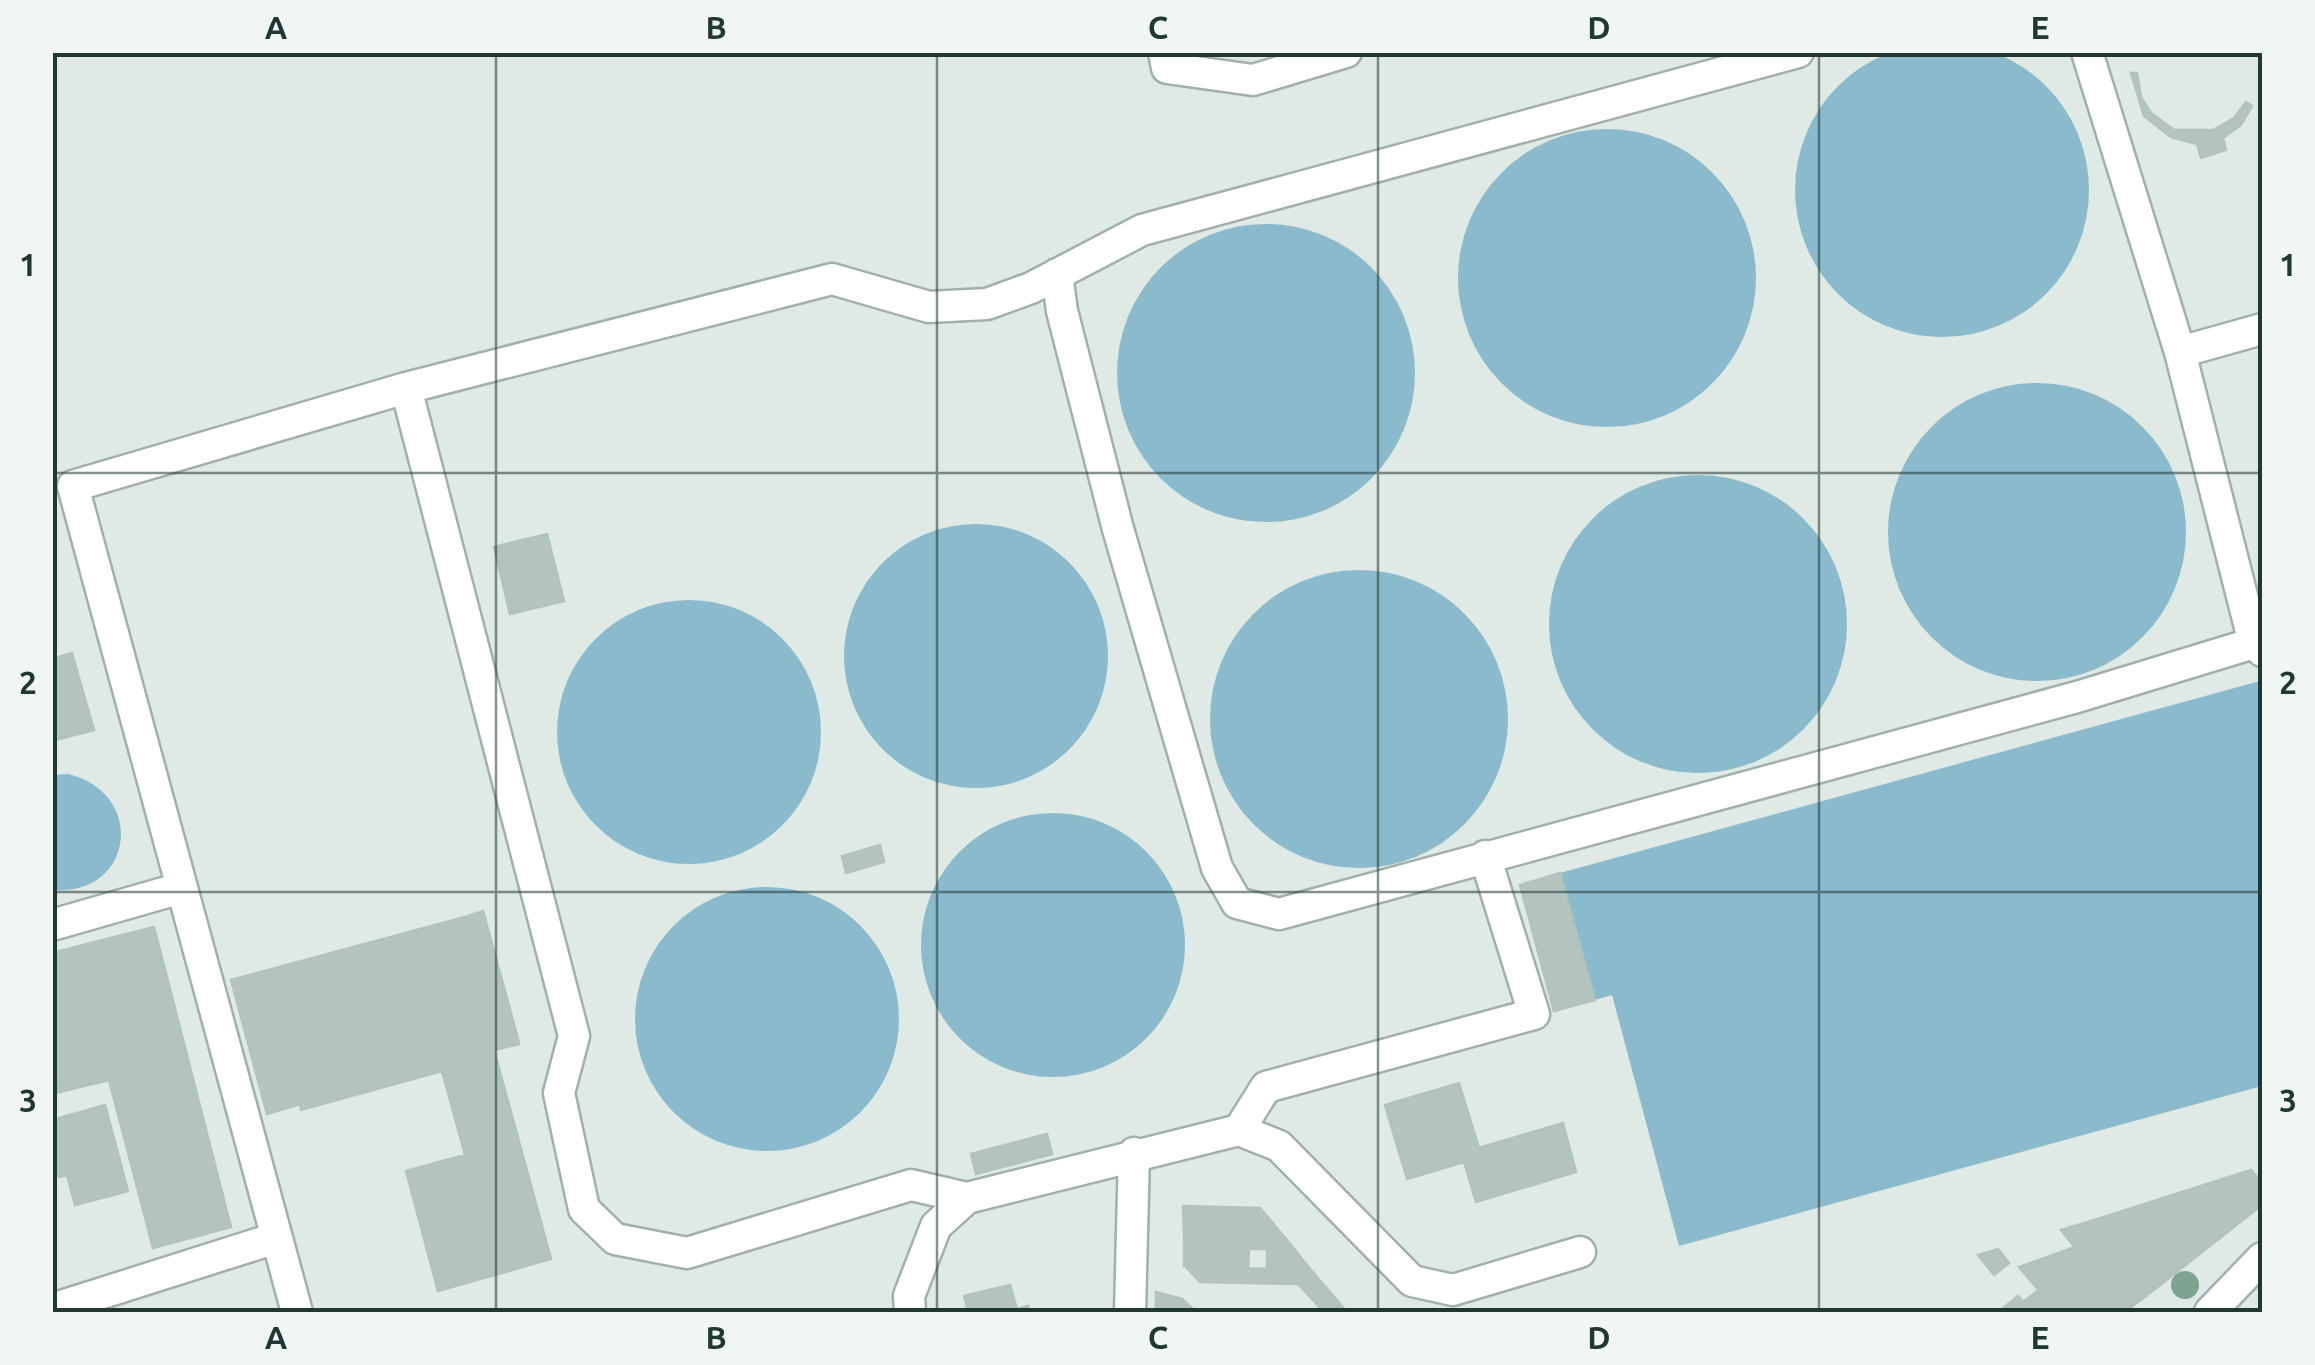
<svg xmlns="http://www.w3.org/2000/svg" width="2315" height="1365" viewBox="0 0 2315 1365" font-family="Ubuntu,sans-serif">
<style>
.water{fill:#8abacb}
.building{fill:#b4c3be;stroke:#b2c2bd;stroke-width:2.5}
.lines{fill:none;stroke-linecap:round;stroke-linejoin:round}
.minor-casing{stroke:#a2b0ac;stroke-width:35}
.minor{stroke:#fff;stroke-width:30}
.tree{fill:#7ea491}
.grid{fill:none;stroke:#213734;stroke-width:2.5;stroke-opacity:0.55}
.neatline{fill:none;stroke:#213734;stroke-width:4}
.grid-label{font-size:32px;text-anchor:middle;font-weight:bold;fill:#213734}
</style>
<rect width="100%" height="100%" fill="#dfe9e5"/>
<path class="water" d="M1795 190a147 147 0 1 1 294 0a147 147 0 1 1-294 0Z
M1458 278a149 149 0 1 1 298 0a149 149 0 1 1-298 0Z
M1117 373a149 149 0 1 1 298 0a149 149 0 1 1-298 0Z
M1888 532a149 149 0 1 1 298 0a149 149 0 1 1-298 0Z
M1549 624a149 149 0 1 1 298 0a149 149 0 1 1-298 0Z
M844 656a132 132 0 1 1 264 0a132 132 0 1 1-264 0Z
M1210 719a149 149 0 1 1 298 0a149 149 0 1 1-298 0Z
M557 732a132 132 0 1 1 264 0a132 132 0 1 1-264 0Z
M2260 681 2262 1086 1679 1246 1612 995 1595 1000 1560 873Z
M68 774C147 793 134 896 53 890L52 775Z
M921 945a132 132 0 1 1 264 0a132 132 0 1 1-264 0Z
M635 1019a132 132 0 1 1 264 0a132 132 0 1 1-264 0Z"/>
<path class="building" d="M2131 73H2137L2141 97 2151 113 2174 130H2213L2234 118 2246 102 2252 106 2241 125 2223 138 2226 150 2201 158 2197 144 2171 137 2144 116Z
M547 534 564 601 510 614 494 547Z
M72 653 94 730 52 741V659Z
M880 845 884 862 846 873 842 856Z
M1560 873 1595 1000 1554 1011 1520 885Z
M483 911 517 1035 458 1047 465 917Z
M465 917 458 1047 517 1035 519 1044 494 1050 551 1259 438 1291 406 1171 465 1155 442 1071 301 1110 300 1104 267 1114 231 980Z
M154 927 170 989 119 1021 52 1088V953Z
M170 989 231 1227 153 1248 109 1080 52 1094V1088L119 1021Z
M1459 1083 1479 1148 1563 1123 1576 1172 1476 1202 1464 1162 1407 1179 1385 1105Z
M105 1105 128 1191 75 1205 67 1175 59 1177 52 1151V1120Z
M1047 1134 1052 1154 976 1174 971 1154Z
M2251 1170 2262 1183V1205L2155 1289 2101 1218Z
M1183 1206 1260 1208 1286 1239 1184 1236Z
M2101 1218 2155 1289 2126 1311 2061 1230Z
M1184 1236 1286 1239 1311 1270 1267 1269V1249H1249L1248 1268 1184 1266Z
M2075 1247 2126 1311 2125 1312H2057L2019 1267Z
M1998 1249 2009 1263 1994 1275 1978 1255Z
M1186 1267 1311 1270 1347 1312H1324L1298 1284 1200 1282Z
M1010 1285 1017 1309 1028 1306 1030 1312H968L964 1296Z
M2039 1290 2046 1299 2057 1312H2032L2023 1302Z
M1156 1292 1182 1299 1196 1312H1156Z
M2018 1296 2032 1312H2005L2002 1309Z"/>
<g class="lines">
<g class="minor-casing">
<path id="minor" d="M1164 52 1167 68 1253 80 1346 52
M2087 52 2180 352 2262 329
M1057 274 1062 311 1118 529 1217 868 1237 903 1279 914 2077 697 2254 643 2262 651
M2180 352 2254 643
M406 388 832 279 929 307 987 304 1031 288 1142 230 1798 52
M52 925 181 888
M1239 1130 1279 1146 1412 1281 1453 1290 1580 1252
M52 1309 276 1238
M297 1312 73 486 406 388 574 1036 559 1093 584 1209 615 1239 687 1253 911 1185 967 1198
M910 1312 909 1296 936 1226 967 1198 1239 1130 1266 1087 1534 1014 1485 856
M1130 1312 1134 1153
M2210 1312 2262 1258"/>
</g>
<use href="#minor" class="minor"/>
</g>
<circle class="tree" cx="2185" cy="1285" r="14"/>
<path class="grid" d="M496 52V1312M937 52V1312M1378 52V1312M1819 52V1312M52 473H2262M52 892H2262"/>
<rect width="2315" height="1365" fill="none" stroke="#eff6f3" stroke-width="110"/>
<rect x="55" y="55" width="2205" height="1255" class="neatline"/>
<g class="grid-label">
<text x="276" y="39">A</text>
<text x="716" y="39">B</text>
<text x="1158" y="39">C</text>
<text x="1599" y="39">D</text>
<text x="2040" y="39">E</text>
<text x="28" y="276">1</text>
<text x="2288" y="276">1</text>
<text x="28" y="694">2</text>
<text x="2288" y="694">2</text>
<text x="28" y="1112">3</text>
<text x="2288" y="1112">3</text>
<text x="276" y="1349">A</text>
<text x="716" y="1349">B</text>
<text x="1158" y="1349">C</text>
<text x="1599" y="1349">D</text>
<text x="2040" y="1349">E</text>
</g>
</svg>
